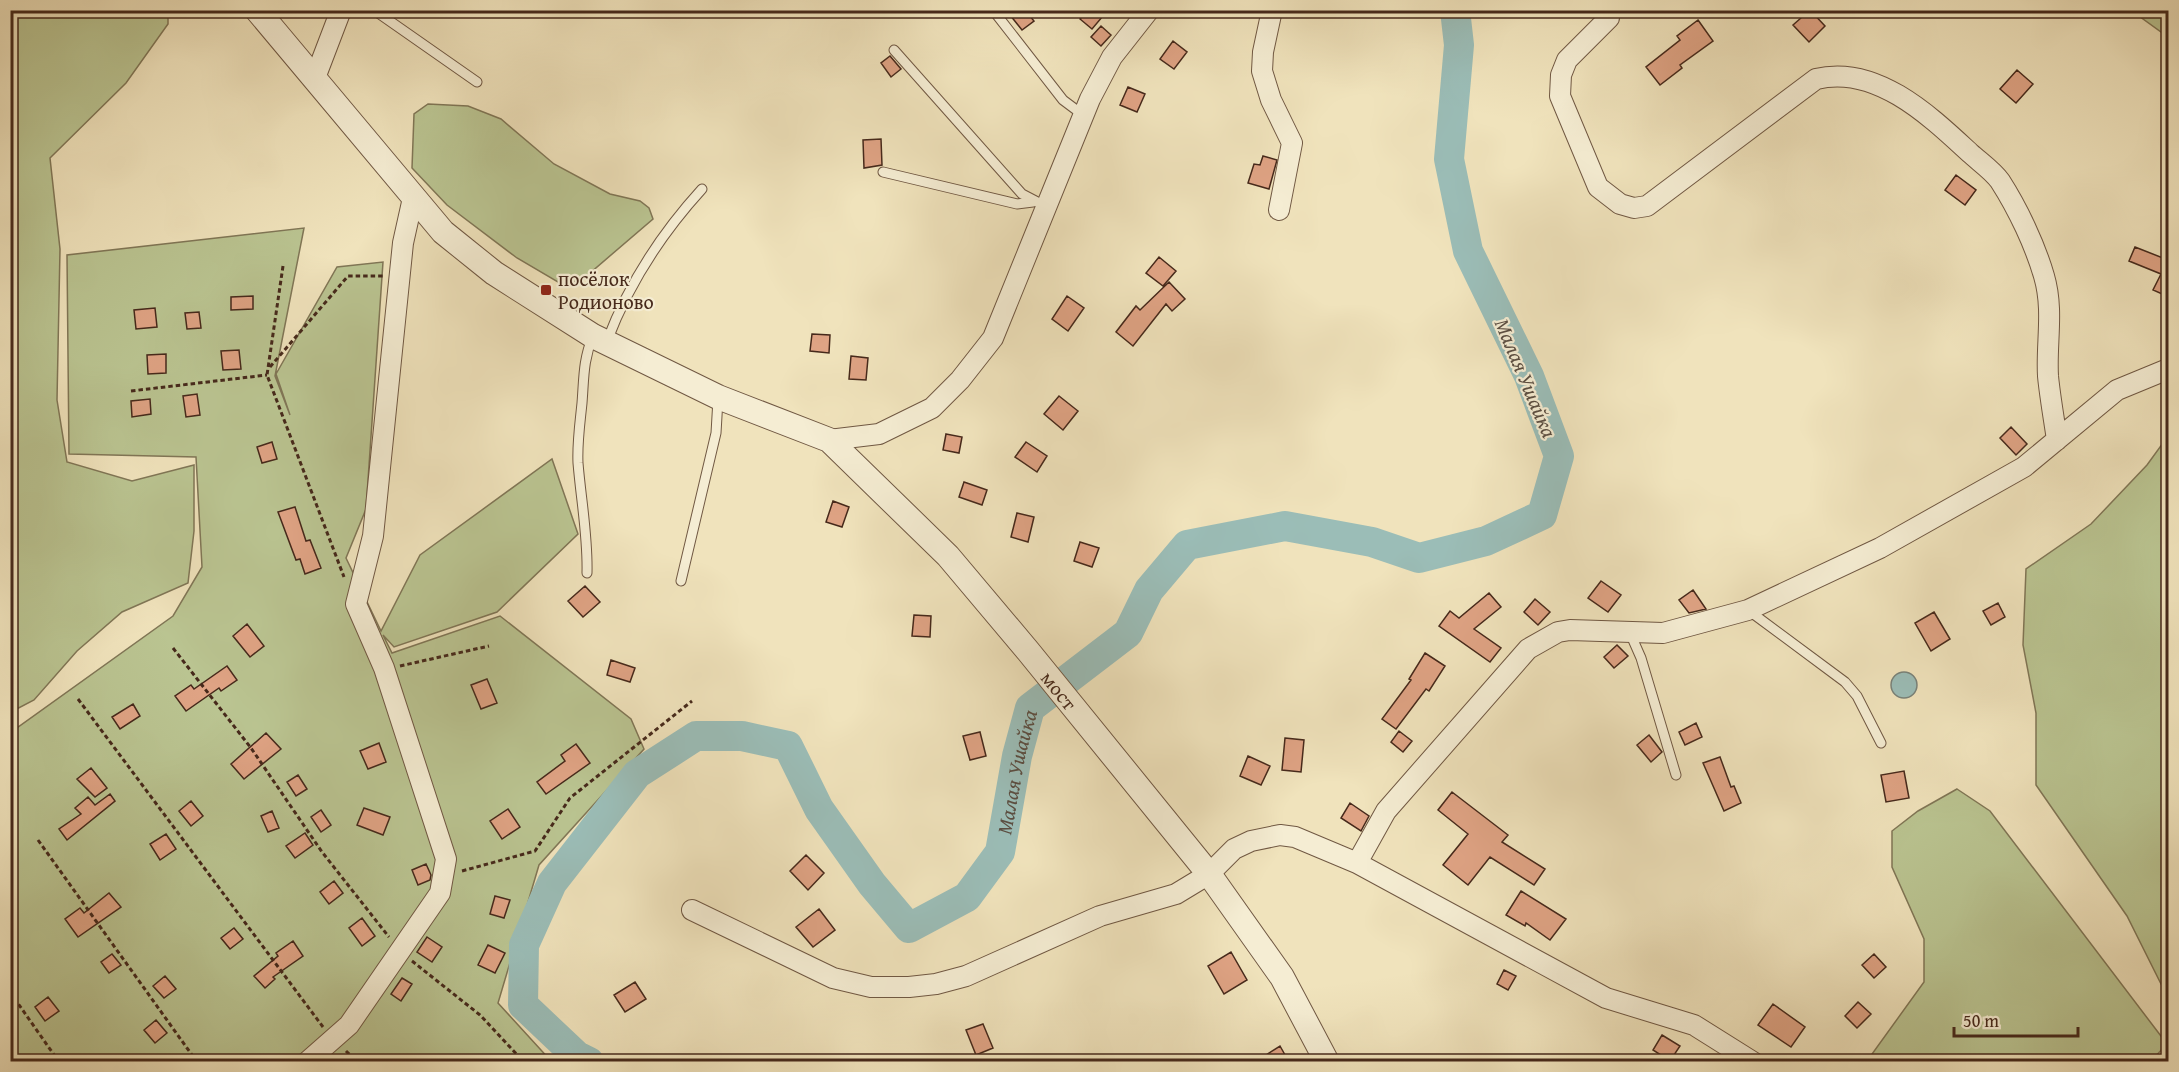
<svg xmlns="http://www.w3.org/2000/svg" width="2179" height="1072" viewBox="0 0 2179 1072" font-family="'Gentium Book Plus',serif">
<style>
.green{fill:#bac491;stroke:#807656;stroke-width:1.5}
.water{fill:#9bbdb7;stroke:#798279;stroke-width:1.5}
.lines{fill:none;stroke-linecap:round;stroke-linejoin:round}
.river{stroke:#9bbdb7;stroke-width:30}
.building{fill:#dfa384;stroke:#46291b;stroke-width:1.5}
.service-casing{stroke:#705843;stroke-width:11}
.minor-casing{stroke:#705843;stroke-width:22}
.tertiary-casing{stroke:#705843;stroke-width:26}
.path{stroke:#46291b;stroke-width:3;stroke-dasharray:4.5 3;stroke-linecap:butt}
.service{stroke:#f5edd3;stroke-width:9}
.minor{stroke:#f5edd3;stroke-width:20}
.tertiary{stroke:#f5edd3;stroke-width:24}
.poi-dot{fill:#8f2418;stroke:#f5edd3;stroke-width:2}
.labels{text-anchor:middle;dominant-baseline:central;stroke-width:4.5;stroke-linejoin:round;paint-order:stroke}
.poi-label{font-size:20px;fill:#46291b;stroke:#f5edd3;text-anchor:start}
.street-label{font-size:20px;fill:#46291b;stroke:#f5edd3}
.water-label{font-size:21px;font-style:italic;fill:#5b4e42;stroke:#f5edd3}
</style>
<rect width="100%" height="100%" fill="#f0e3bc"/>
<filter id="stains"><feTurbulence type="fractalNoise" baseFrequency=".00333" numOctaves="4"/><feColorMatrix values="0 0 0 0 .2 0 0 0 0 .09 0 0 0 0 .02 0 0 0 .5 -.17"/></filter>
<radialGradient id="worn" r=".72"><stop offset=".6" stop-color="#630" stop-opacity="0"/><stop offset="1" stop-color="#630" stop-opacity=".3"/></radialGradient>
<path class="green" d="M11 10 168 11V24L126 83 50 158 60 249 57 400 67 462 132 481 194 465V531L188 583 122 612 77 651 34 700 11 712Z
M2132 11H2168V37Z
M428 104 468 106 501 119 554 164 610 194 640 201 649 208 653 219 583 279 563 285 517 258 447 205 412 168 414 114Z
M304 228 275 376 290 415 276 374 337 267 383 262 366 509 346 558 381 631 420 555 552 459 578 534 497 612 394 647 383 635 392 653 500 616 631 719 644 749 539 865 498 1003 551 1061 11 1062 10 733 173 616 202 567 196 457 69 454 67 255Z
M2168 436V998L2127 916 2036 785V713L2023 645 2026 569 2091 524 2147 465Z
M1957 789 1990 811 2167 1044 2151 1061H1867L1924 982V939L1892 867V831L1918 811Z"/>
<path class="water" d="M1891 685a13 13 0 1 1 26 0a13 13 0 1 1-26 0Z"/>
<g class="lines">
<path class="river" id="s1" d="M589 1062 577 1056 523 1005 524 945 552 883 637 774 696 736H742L788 746 819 809 872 884 909 928 967 897 1000 852 1017 756 1030 708 1128 633 1149 590 1187 545 1285 526 1372 542 1419 558 1486 541 1542 515 1559 456 1529 376 1468 251 1449 159 1459 45 1455 10"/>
</g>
<path class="building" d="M1006 10H1025L1034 21 1022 30Z
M1087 10H1108L1092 29 1080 19Z
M1810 10 1825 26 1809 42 1793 25Z
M1698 20 1713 41 1680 65 1682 68 1660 85 1646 67 1680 40 1677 36Z
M1101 26 1111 35 1101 46 1091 37Z
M1173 41 1187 52 1174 69 1160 59Z
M890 56 901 69 891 77 881 63Z
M2017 70 2033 84 2016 103 2000 89Z
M1128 87 1145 94 1137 112 1120 105Z
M881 139 882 165 864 168 863 140Z
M1263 156 1277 160 1269 189 1248 183 1254 164 1260 165Z
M1956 175 1976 190 1965 205 1945 190Z
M2135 247 2168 260 2169 258V297L2153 290 2161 274 2129 261Z
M1159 257 1176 271 1163 286 1146 273Z
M1169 282 1185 299 1172 311 1166 304 1133 346 1116 332 1136 306 1140 310Z
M253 296V309L231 310V297Z
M1067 296 1084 308 1068 331 1052 319Z
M155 308 157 327 136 329 134 310Z
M199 312 201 328 187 329 185 313Z
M812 334 830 335 829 353 810 351Z
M239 350 241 369 223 370 221 351Z
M166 354V373L148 374 147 355Z
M851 356 868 358 866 380 849 379Z
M197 394 200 415 186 417 183 396Z
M1059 396 1078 411 1063 430 1044 414Z
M150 399 151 414 132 417 131 401Z
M2011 427 2027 444 2016 455 2000 438Z
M946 434 962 437 959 453 943 450Z
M272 442 277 459 262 463 257 447Z
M1026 442 1047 456 1037 472 1015 457Z
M964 482 987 490 982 505 959 497Z
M833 501 849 507 842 527 826 522Z
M295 507 306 541 310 540 321 568 305 574 300 559 296 560 278 512Z
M1017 513 1034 517 1028 542 1011 537Z
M1080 542 1099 548 1092 567 1074 561Z
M1601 581 1621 595 1608 612 1588 598Z
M585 586 600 602 583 617 568 601Z
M1693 590 1706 609 1689 613 1679 600Z
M1489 593 1501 607 1474 629 1501 648 1490 662 1439 626 1450 611 1459 618Z
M1535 599 1550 612 1538 625 1524 612Z
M1998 603 2005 617 1991 625 1983 611Z
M1934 612 1950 639 1931 651 1915 623Z
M914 615 931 616 930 637 912 636Z
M247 624 264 646 250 657 233 636Z
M1617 645 1628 656 1614 668 1604 657Z
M1425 653 1445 666 1429 691 1426 689 1396 729 1382 719 1411 680 1409 679Z
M611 660 635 668 630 682 607 675Z
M227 666 237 680 221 691 219 688 186 711 175 696 191 685 194 689Z
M487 679 497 703 481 709 471 685Z
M133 704 140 716 120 729 112 717Z
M1696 723 1702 737 1685 745 1679 732Z
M1399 731 1412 741 1403 752 1391 742Z
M980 732 986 756 970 760 963 736Z
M266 733 281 749 244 779 231 764Z
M1649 735 1662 752 1651 762 1637 745Z
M1285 738 1304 740 1301 772 1282 770Z
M379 743 386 762 368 769 360 751Z
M576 744 590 763 546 794 537 782 565 761 561 755Z
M1248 756 1270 766 1261 785 1240 776Z
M1720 757 1731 787 1734 786 1741 803 1724 811 1703 763Z
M91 768 107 788 95 797 77 779Z
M1904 771 1909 798 1886 802 1881 775Z
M298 775 307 789 296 796 287 782Z
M1452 792 1508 835 1502 842 1545 869 1534 885 1490 857 1468 885 1443 865 1468 834 1438 810Z
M110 794 115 801 67 840 59 829 81 814 75 808 88 797 95 805Z
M191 801 203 816 191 826 179 811Z
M1350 803 1369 816 1361 831 1341 818Z
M364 808 390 817 383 835 357 825Z
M508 809 520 827 502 839 490 821Z
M321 810 331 825 321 832 311 817Z
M272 811 279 828 268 832 261 816Z
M305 833 313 845 295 858 286 846Z
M166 834 176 849 160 860 150 844Z
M806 855 824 873 808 890 790 871Z
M426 864 431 875 430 880 418 885 412 870Z
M334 881 343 893 329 904 320 892Z
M1521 891 1566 919 1550 940 1526 923 1525 926 1506 915Z
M109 893 121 907 78 937 65 919 80 908 84 913Z
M495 896 510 900 504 918 490 914Z
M819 909 835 930 813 947 796 927Z
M362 918 375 936 362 946 349 928Z
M234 928 243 939 230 949 221 938Z
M427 937 442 947 432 962 417 952Z
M293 941 303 956 273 977 275 979 265 988 254 976 278 956 276 953Z
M488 945 505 953 495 973 478 965Z
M1231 952 1247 980 1224 994 1208 966Z
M112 954 121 965 109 973 101 962Z
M1874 954 1886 967 1874 978 1862 965Z
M1504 970 1516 976 1508 990 1497 984Z
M165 976 176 989 164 998 153 986Z
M402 978 412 984 401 1001 391 994Z
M635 982 646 999 625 1012 614 995Z
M48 997 59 1011 45 1021 35 1007Z
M1858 1002 1871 1014 1857 1028 1845 1016Z
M1773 1004 1805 1027 1791 1047 1758 1025Z
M156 1020 167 1033 155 1043 144 1030Z
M983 1024 993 1048 976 1055 966 1030Z
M1662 1035 1680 1046 1670 1061 1653 1050Z
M1280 1046 1289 1062H1255Z"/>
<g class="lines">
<g class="service-casing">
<path id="service" d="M374 10 477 82
M993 10 1063 100 1083 115
M894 50 1022 194 1045 206
M883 172 1017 204 1033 202
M607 341C629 283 661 234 702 189
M587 573C588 536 581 500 578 463 577 443 580 423 582 403 584 378 583 360 593 336
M681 581 716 433 718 399
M1748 610 1845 682 1857 696 1881 743
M1630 633 1641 658 1676 775"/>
</g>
<g class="minor-casing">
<path id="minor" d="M1272 10 1263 52 1262 71 1271 100 1292 143 1279 210
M1609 18 1567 60 1561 75 1560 96 1598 187 1620 204 1634 208 1647 206 1816 79C1876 64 1930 116 1970 153 1980 162 1993 171 2000 181 2018 209 2035 245 2044 276 2054 310 2046 343 2048 376 2050 397 2054 419 2057 440
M315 78 341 10
M829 440 879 434 932 408 960 380 993 338 1090 99 1112 57 1149 10
M1357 863 1386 811 1528 649 1558 632 1570 630 1663 633 1748 610 1880 548 2024 467 2117 390 2168 369
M692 910 833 978 871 987H909L936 984 966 976 1100 916 1176 894 1209 874 1234 849 1251 841 1280 835 1295 837 1357 863 1606 998 1694 1025 1753 1062
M307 1062 349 1025 440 893 446 859 384 668 356 604 373 536 403 243 413 198"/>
</g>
<g class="tertiary-casing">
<g id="tertiary">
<path id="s2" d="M257 10 443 232 494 273 593 336 718 397 829 440 948 556 1028 651 1209 874 1282 977 1327 1062"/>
</g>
</g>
<path class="path" d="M283 266 267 375 344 577
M270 367 348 276H383
M131 391 267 375
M173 648 251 748 322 852 389 937
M400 666 489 646
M78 699 323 1027
M38 840 197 1062
M462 871 535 851 570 798 692 701
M412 961 480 1015 524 1062
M10 992 59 1062
M346 1051 357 1062"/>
<use href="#service" class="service"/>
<use href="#minor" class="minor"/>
<use href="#tertiary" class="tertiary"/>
</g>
<rect class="poi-dot" x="540" y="284" width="12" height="12" rx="3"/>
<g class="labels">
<g class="poi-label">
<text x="558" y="278">посёлок<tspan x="558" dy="23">Родионово</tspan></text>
</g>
<g class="street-label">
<text stroke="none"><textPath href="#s2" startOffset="1071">мост</textPath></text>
</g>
<g class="water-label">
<text transform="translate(1526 378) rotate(67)">Малая Ушайка</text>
<text stroke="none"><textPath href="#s1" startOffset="940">Малая Ушайка</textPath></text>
</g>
</g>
<rect width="2179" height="1072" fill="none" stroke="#f0e3bc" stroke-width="36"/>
<rect x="12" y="12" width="2155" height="1048" fill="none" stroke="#46291b" stroke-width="3"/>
<rect x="18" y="18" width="2143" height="1036" fill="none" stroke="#46291b" stroke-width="1.5"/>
<path d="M1954 1027v9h124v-9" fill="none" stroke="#46291b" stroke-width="3"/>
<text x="1963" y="1027" font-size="18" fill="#46291b" stroke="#f5edd3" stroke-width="4.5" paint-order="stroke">50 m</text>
<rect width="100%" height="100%" filter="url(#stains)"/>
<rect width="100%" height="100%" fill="url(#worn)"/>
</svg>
